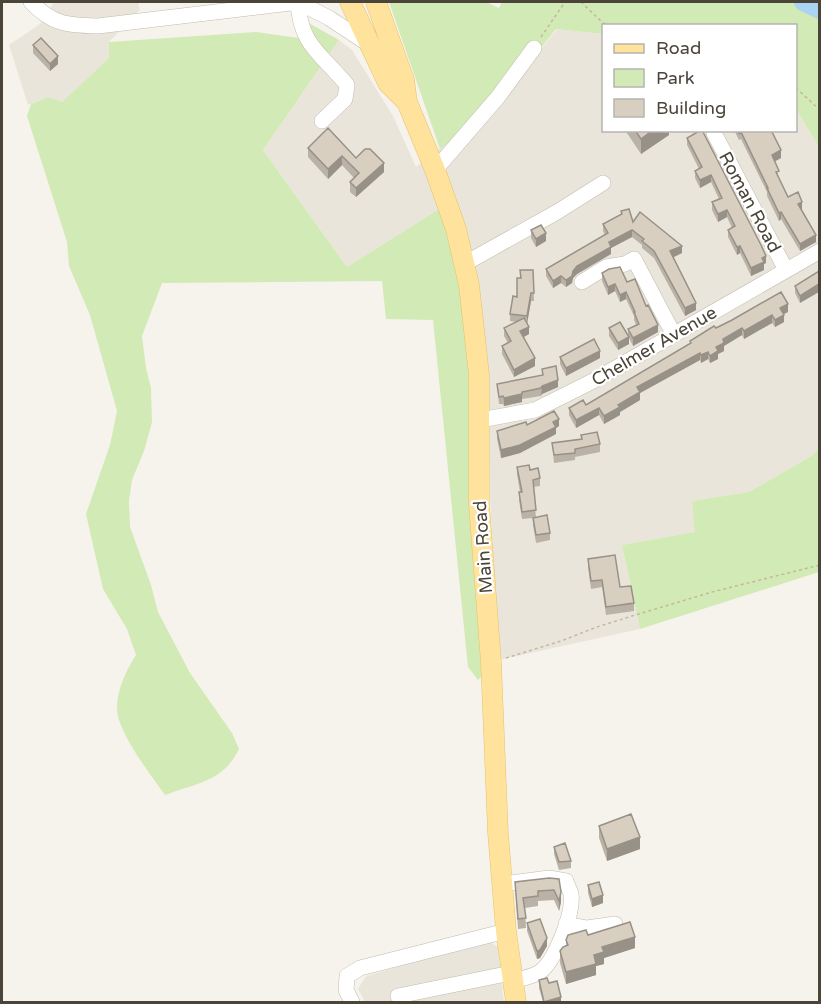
<svg xmlns="http://www.w3.org/2000/svg" width="821" height="1004" viewBox="0 0 821 1004" font-family="'Varela Round',sans-serif">
<style>
.residential{fill:#eae5da}
.green{fill:#d2eab5}
.lines{fill:none;stroke-linecap:round;stroke-linejoin:round}
.river{stroke:#a9d4f2;stroke-width:18}
.minor-casing{stroke:#c2bbae;stroke-width:16}
.major-casing{stroke:#e6c16a;stroke-width:21}
.path{stroke:#c4b79f;stroke-width:1.5;stroke-dasharray:3 3;stroke-linecap:butt}
.minor{stroke:#fff;stroke-width:15}
.major{stroke:#ffe39c;stroke-width:20}
.wall{fill:#bab2a6}
.shaded-wall{fill:#979187}
.building{fill:#d8cfc1;stroke:#979187;stroke-width:1.5}
.labels{text-anchor:middle;dominant-baseline:central;stroke-width:4.5;stroke-linejoin:round;paint-order:stroke}
.street-label{font-size:18px;fill:#4b4439;stroke:#fff}
</style>
<rect width="100%" height="100%" fill="#f6f3ec"/>
<path class="residential" d="M54 2H138L140 10 109 42V58L61 103 48 97 28 105 9 45 40 24Z
M557 29 603 34 604 130H796V109L819 147V448L813 455 749 492 692 501 696 532 622 545 640 629 499 660 490 500 489 400 482 321 444 206 347 267 263 150 339 40 352 50 393 116 416 167 500 100Z
M488 941 498 947 504 1002H365L358 989 366 976Z"/>
<path class="green" d="M389 2H486L499 8 502 2H819V147L796 109V26H604L603 34 556 29 497 103 440 149Z
M305 21 339 40 263 150 347 267 444 206 470 319 483 675 478 680 468 667 433 320 386 319 382 281 162 283 142 336 146 368 151 388 152 422 144 451 132 480 129 501 130 527 151 585 158 612 190 673 232 733 239 749C223 782 196 783 165 795 151 775 117 732 117 708 117 689 126 671 136 655L127 629 103 589 86 514 110 445 117 411 90 315 69 266 67 242 27 116 31 104 48 97 62 102 109 58V42L256 32 299 38Z
M819 448V572L640 629 622 545 695 532 692 501 749 492 813 455Z"/>
<g class="lines">
<path class="river" d="M803 2 820 10"/>
<g class="minor-casing">
<path id="minor" d="M31 2C53 25 68 25 98 26L299 2
M298 2C300 46 322 54 347 85L345 99 322 121
M298 2 329 18 370 45
M714 133 786 270
M435 170 498 97 534 48
M464 264 557 212 603 183
M582 282 606 267 625 264 634 259 674 335
M480 420 535 410 593 381 820 251
M502 884 549 878 566 881C567 885 570 890 571 894 574 913 555 961 540 972 532 977 522 978 513 981
M566 924 587 928 615 924
M398 996 511 973
M352 1002 346 990 347 976 360 968 506 931"/>
</g>
<g class="major-casing">
<path id="major" d="M350 2 388 83 407 102
M376 2 404 80 407 102 435 170 456 229 469 285 479 375V504L491 662 498 833 506 931 516 1002"/>
</g>
<path class="path" d="M581 2 603 23 615 26
M541 37 565 2
M796 88 820 110
M506 658 561 641 597 627 632 616 712 592 820 565"/>
<use href="#minor" class="minor"/>
<use href="#major" class="major"/>
</g>
<path class="wall" d="M33 45 58 64 50 71 33 53Z
M625 130H669V135L641 154Z
M734 130H771L781 158 775 161 779 179 788 197 802 209 801 210 816 242 800 251 781 219 779 221 767 196V192L741 139 739 140Z
M687 138 766 263 764 264V270L751 276 740 253 737 255 728 237V230L732 228 727 217 718 222 712 210V202L719 199 711 182 700 188 695 178V171L699 169 687 145Z
M308 148 356 158 384 172 356 197 350 192V182L354 178 342 165 328 179 308 157Z
M621 211 633 222 682 253 673 257 696 310 685 316 654 258 642 248V245L632 237 611 248V254L577 274 573 278 572 283 566 287 561 283 553 288 546 276V269L605 235 603 231V224L621 214Z
M531 230 546 241 536 247 531 238Z
M533 270 534 301H531L527 323 529 334 524 337 535 366 514 377 502 354V346L508 343 504 336V328L516 322 510 321V314L517 297 520 278Z
M819 271 800 303 795 293V286Z
M602 273 627 282 658 332 633 346 629 338V344L618 350 609 336V328L628 335V329L636 325 634 320V316L626 299 620 302 615 291 608 295 602 281Z
M788 312 784 314V322L775 327 772 323 744 339 742 335 724 346V351L718 354V359L710 363 708 359 701 363 700 360 640 393V400L620 412V415L604 424 599 415 576 428 569 415V408L586 405 690 344V341L716 328Z
M560 357 600 358 566 376 560 364Z
M542 369 558 387 542 394 541 396 522 399V402L504 406 503 404H499L497 384 542 375Z
M527 425 559 426 556 428V434L520 453 501 458 497 439V431Z
M581 435 600 444V452L575 457V460L554 463 552 443 581 439Z
M517 467 530 470 540 478V486L533 487 536 517 550 533V540L536 543 533 525V518L522 519 519 500V492H520L517 474Z
M588 559 620 587 634 603V611L606 615 602 587 591 589 588 567Z
M599 826 640 849 607 861 599 838Z
M554 847 571 861V868L559 870 554 854Z
M549 878 561 902 559 911 554 900 538 901V906L525 908 526 928 518 929 515 882Z
M588 885 603 903 592 907 588 893Z
M527 923 547 946 540 958 537 959 527 931Z
M588 935 635 948 604 958V964L596 966V975L566 984 560 963V951L566 946V940Z
M539 980 549 983 561 1002H543L539 988Z"/>
<path class="shaded-wall" d="M58 56V64L50 71V64Z
M653 130H669V135L641 154V139Z
M781 150V158L772 163V155Z
M342 156V165L328 179V169Z
M384 163V172L356 197V188Z
M711 175V182L700 188V180Z
M802 202V209L798 212V204Z
M727 210V217L718 222V214Z
M781 212V219L779 221V213Z
M632 230V237L611 248V254L577 274 573 278 572 283 566 287V280L577 266 609 242Z
M546 233V241L536 247V239Z
M816 235V242L800 251V244Z
M682 246V253L670 259V251Z
M740 246V253L737 255V247Z
M766 256V263L764 264V270L751 276V268L762 258Z
M561 276V283L553 288V281Z
M615 284V291L608 295V287Z
M819 284V292L800 303V296Z
M626 292V299L620 302V295Z
M531 293V301L527 324V316Z
M696 303V310L685 316V308Z
M788 304V312L780 316V308Z
M772 315V323L744 339V331Z
M784 315V322L775 327V320Z
M658 325V332L633 346V338Z
M529 327V334L520 339V331Z
M742 328V335L724 346V351L718 354V359L710 363V356L723 339Z
M629 337V344L618 350V343Z
M600 351V358L566 376V368Z
M708 352V359L701 363V355Z
M700 353V360L640 393V400L620 412V415L604 424V416L618 405 637 387Z
M535 358V366L514 377V370Z
M558 380V387L542 394 541 396 542 386Z
M522 394V402L504 406V398Z
M599 408V415L576 428V420Z
M559 419V426L556 428V434L520 453 501 458V450Z
M640 837V849L607 861V849Z
M561 892V902L559 911V901Z
M603 895V903L592 907V899Z
M635 937V948L604 958V964L596 966V975L566 984V972L594 955 602 947Z
M547 938V946L540 958 537 959V951Z
M561 997V1002H544Z"/>
<path class="building" d="M41 38 58 56 50 64 33 45Z
M328 128 356 158 365 149H370L384 163 356 188 350 182 359 173 342 156 328 169 308 148Z
M635 130H653L641 139Z
M701 130H702L761 245 766 256 762 258 764 262 751 268 740 246 737 247 728 230 735 226 727 210 718 214 712 202 722 198 711 175 700 180 695 171 702 167 687 138Z
M738 130H771L781 150 772 155 779 171 776 172 788 197 798 192 802 202 798 204 816 235 800 244 781 212 779 213 767 188H768L741 132 739 133Z
M629 209 633 222 640 212 682 246 670 251 696 303 685 308 654 251 642 241 644 239 632 230 609 242 611 247 577 266 573 271 572 276 566 280 561 276 553 281 546 269 608 233 603 224 622 214 621 211Z
M541 225 546 233 536 239 531 230Z
M620 267 627 282 635 279 646 306 648 305 658 325 633 338 628 329 639 324 634 312H635L626 292 620 295 615 284 608 287 602 273 609 269Z
M520 270H533L534 293H531L527 316 510 314 513 296 517 297V278H521Z
M819 271V284L800 296 795 286Z
M781 292 788 304 780 308 784 315 775 320 772 315 744 331 742 328 723 339 724 343 716 347 718 351 710 356 708 352 701 355 700 353 637 387 640 392 618 405 620 407 604 416 599 408 576 420 569 408 583 400 586 405 691 343 690 341 714 326 716 328 732 320Z
M524 318 529 327 520 331 535 358 514 370 502 346 511 341 504 328Z
M620 322 629 337 618 343 609 328Z
M594 339 600 351 566 368 560 357Z
M556 366 558 380 542 386 541 388 522 392V394L504 398 503 396 499 397 497 384 543 375 542 369Z
M554 411 559 419 553 422 556 427 520 445 501 450 497 431 526 422 527 425Z
M597 432 600 444 575 449V453L554 455 552 443 582 439 581 435Z
M529 465 530 470 538 468 540 478 533 480 536 510 522 512 519 492H522L517 467Z
M547 515 550 533 536 535 533 518Z
M615 555 620 587 631 586 634 603 606 607 602 580 591 581 588 559Z
M631 814 640 837 607 849 599 826Z
M565 843 571 861 559 862 554 847Z
M549 878 559 879 561 892 559 901 554 890 538 891V896L523 898 526 918 518 919 515 882Z
M599 882 603 895 592 899 588 885Z
M540 919 547 938 540 950 537 951 527 923Z
M630 922 635 937 602 947 604 952 594 955 596 964 566 972 560 951 563 947 568 945 566 940 568 935 586 930 588 935Z
M547 978 549 983 557 981 561 997 544 1002 539 980Z"/>
<g class="labels">
<g class="street-label">
<text transform="translate(750 202) rotate(62)">Roman Road</text>
<text transform="translate(654 346) rotate(-30)">Chelmer Avenue</text>
<text transform="translate(483 547) rotate(-94)">Main Road</text>
</g>
</g>
<rect width="821" height="1004" fill="none" stroke="#4b4439" stroke-width="6"/>
<rect x="602" y="24" width="195" height="108" fill="#ffffff" stroke="#b7b4b0" stroke-width="1.5"/>
<rect x="614" y="44" width="30" height="9" fill="#ffe39c" stroke="#b7b4b0" stroke-width="1.5"/>
<text x="656" y="54" font-size="18" fill="#4b4439">Road</text>
<rect x="614" y="69" width="30" height="18" fill="#d2eab5" stroke="#b7b4b0" stroke-width="1.5"/>
<text x="656" y="84" font-size="18" fill="#4b4439">Park</text>
<rect x="614" y="99" width="30" height="18" fill="#d8cfc1" stroke="#b7b4b0" stroke-width="1.5"/>
<text x="656" y="114" font-size="18" fill="#4b4439">Building</text>
</svg>
